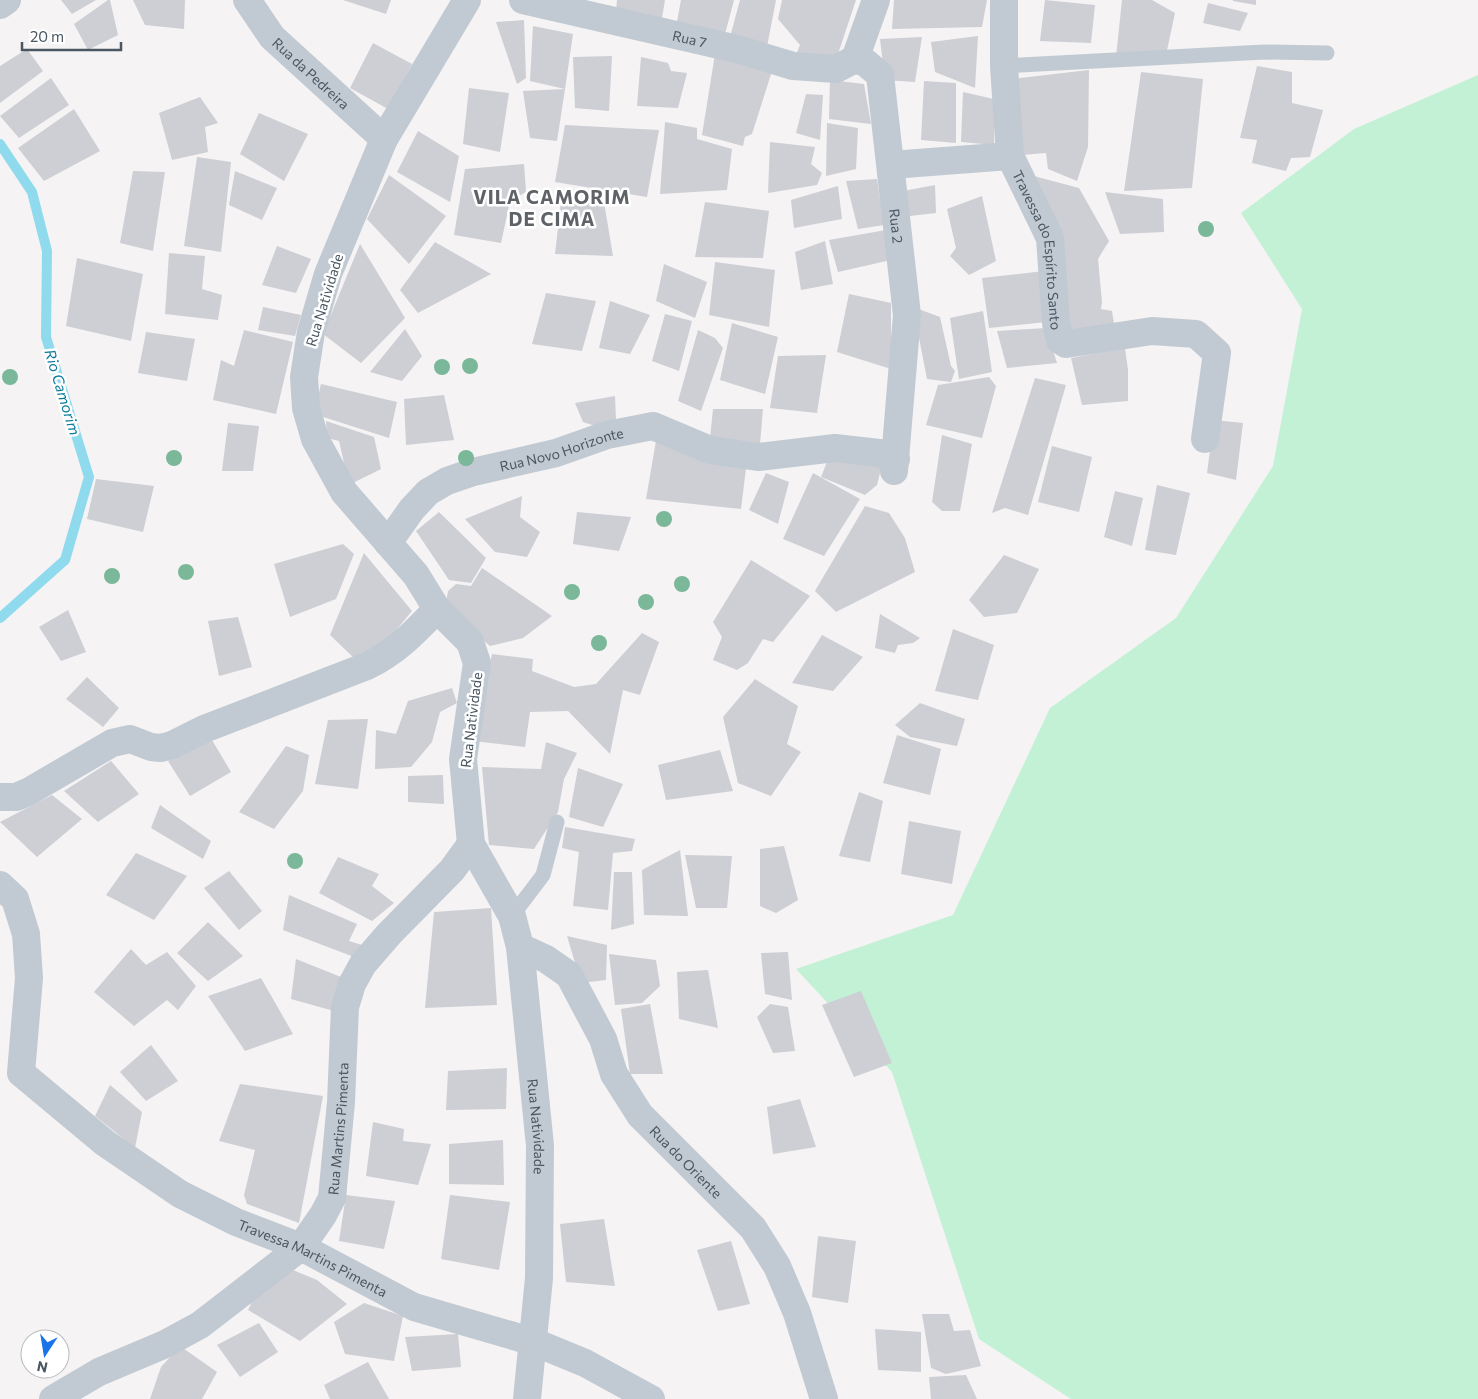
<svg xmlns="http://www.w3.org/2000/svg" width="1478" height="1399" viewBox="0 0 1478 1399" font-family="Commissioner,sans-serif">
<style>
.green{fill:#c3f1d5}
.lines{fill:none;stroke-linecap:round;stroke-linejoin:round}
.stream{stroke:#90daee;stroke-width:10}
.building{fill:#cdcfd5}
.service{stroke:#c1cad2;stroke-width:15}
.minor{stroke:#c1cad2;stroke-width:28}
.tree{fill:#7bb799}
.labels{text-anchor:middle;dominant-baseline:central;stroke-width:5;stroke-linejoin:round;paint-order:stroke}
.street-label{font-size:14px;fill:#4a5661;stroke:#fff}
.water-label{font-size:15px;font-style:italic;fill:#0c7c9b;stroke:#fff}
.district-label{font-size:19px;font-weight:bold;letter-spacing:1px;fill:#5f6368;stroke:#fff}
</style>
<rect width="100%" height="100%" fill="#f5f3f3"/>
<path class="green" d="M1478 75V1399H1071L979 1339 892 1072 796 969 953 915 1050 708 1176 618 1273 466 1302 309 1241 213 1354 129Z"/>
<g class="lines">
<path class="stream" d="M0 144 32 192 47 251 46 337 89 477 65 560 0 618"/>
</g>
<path class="building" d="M61 0H96L72 14Z
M108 0H110L118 35 88 50 74 24Z
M133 0H185L184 29 145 25Z
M343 0H391L386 14Z
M617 0H665L661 24 616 11Z
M681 0H734L724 38 676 27Z
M740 0H776L766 52 730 37Z
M782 0H856L834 66 793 62 800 45 778 19Z
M894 0H987L982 27 892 29Z
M1045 0 1095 5 1091 43 1040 41Z
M1122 0H1152L1175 13 1166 55 1116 57Z
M1233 0H1256V5L1233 1Z
M1208 3 1248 13 1240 31 1203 23Z
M524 20 526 78 517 84 496 22Z
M533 26 573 34 565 89 530 81Z
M978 36 975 88 935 72 931 42Z
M922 37 915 82 885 80 880 39Z
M373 43 412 64 388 109 350 88Z
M27 49 43 71 0 103V66Z
M715 54 772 71 752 134 745 137 743 146 702 135Z
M612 56 609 111 575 108 573 57Z
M641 57 668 63 671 71 687 73 678 108 637 106Z
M1257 66 1292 72V103L1323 110 1310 157 1291 158 1286 171 1252 163 1257 140 1240 138Z
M1089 70 1088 147 1077 181 1048 169 1046 153 1022 155 1012 79Z
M1141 72 1203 79 1192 188 1124 191Z
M51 78 69 105 19 138 0 116Z
M830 80 864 84 871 124 829 119Z
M924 81 956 83V143L921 140Z
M469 88 509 93 500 152 463 144Z
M565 89 557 141 530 138 523 91Z
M963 92 994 99V145L961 142Z
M806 94 823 95 820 140 796 133Z
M200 97 218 123 205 127 208 152 172 160 159 113Z
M74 109 100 151 44 181 18 148Z
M259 113 308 134 284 181 240 154Z
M665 122 697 128V139L732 149 727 190 660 194Z
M827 123 858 128 856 169 826 176Z
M565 125 659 130 647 197 555 182Z
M418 131 459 156 450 202 397 172Z
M770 142 815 147 811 164 822 173 817 185 768 193Z
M197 157 231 162 221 252 184 246Z
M524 164 526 192 510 201 501 243 454 235 465 169Z
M133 171 165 172 153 251 120 243Z
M235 171 277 188 262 220 229 205Z
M389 175 446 216 409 264 367 219Z
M1030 175 1079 188 1109 241 1098 259 1102 302 1101 309 1112 311 1115 330 1066 339Z
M877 179 884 225 858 229 846 181Z
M935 185 936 213 901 217 898 192Z
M838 186 842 219 794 228 791 200Z
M1105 192 1163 199 1164 232 1120 234Z
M982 196 996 261 969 275 950 256 956 248 947 209Z
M561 202H604L613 256 555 254Z
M705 202 769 211 763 258 695 257Z
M886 230 891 260 838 272 829 240Z
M825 241 833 284 801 290 795 252Z
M435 242 491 274 418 313 400 290Z
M360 244 405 318 361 363 323 334Z
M277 246 311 259 296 293 262 285Z
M169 253 205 256 202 289 222 295 218 320 165 314Z
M77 258 143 274 131 341 66 326Z
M715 262 775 270 769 327 709 315Z
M664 264 707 282 695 318 656 301Z
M1044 271 1046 322 989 328 982 278Z
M546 293 596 301 582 351 532 344Z
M849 294 891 303V369L837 352Z
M610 301 650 315 630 354 599 348Z
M263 307 301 315 295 336 258 330Z
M913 307 940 317 951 366 955 371 951 382 927 379Z
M983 311 992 372 959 379 950 318Z
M665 314 692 321 679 371 652 361Z
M732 323 778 337 765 394 720 380Z
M1046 328 1057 363 1007 368 997 331Z
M405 329 422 356 402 381 370 372Z
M244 330 293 342 276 414 213 400 221 360 234 366Z
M698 330 715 338 723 348 701 411 678 401Z
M146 332 195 339 187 381 138 373Z
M1125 348 1128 370V401L1082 405 1071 358Z
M826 355 817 413 770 408 778 356Z
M989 377 996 386 982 438 926 425 938 385Z
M1035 378 1066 385 1028 515 1005 508 992 513Z
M321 384 397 402 389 438 314 414Z
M444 395 454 440 406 445 404 399Z
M615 396 616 421 607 430 583 422 575 403Z
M713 409H763L759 456 709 448Z
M1214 420 1243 423 1236 480 1207 473Z
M326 421 374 437 381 469 349 485 339 441 327 438Z
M228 423 259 426 253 471H222Z
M942 435 972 444 960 511H942L932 502Z
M656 441 747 460 741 509 646 499Z
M1052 446 1092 457 1079 512 1038 502Z
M831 452 883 461 877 485 865 495 821 477Z
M766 473 789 482 778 524 749 510Z
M813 473 860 499 824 556 783 539Z
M96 479 154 486 143 532 87 519Z
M1157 485 1190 493 1176 555 1145 550Z
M1115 491 1143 498 1132 546 1104 537Z
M522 496 520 517 540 532 527 557 495 552 465 519Z
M865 506 889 513 905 538 915 572 836 612 815 591Z
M439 512 486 558 471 583 449 580 416 531Z
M577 512 631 517 619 551 573 544Z
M343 544 354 554 336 599 290 617 274 564Z
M364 553 412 611 382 647 356 660 330 635Z
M1004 555 1039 569 1017 613 984 617 969 600Z
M751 560 810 596 773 642 763 639 748 663 737 670 713 660 722 637 713 622Z
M482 568 552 616 523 638 490 646 445 608 448 591 456 584 471 586Z
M68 610 86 652 61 661 39 627Z
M880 614 920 638 913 643 898 645 895 653 875 648Z
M238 617 252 667 219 676 208 621Z
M953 629 994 645 978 700 935 691Z
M642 633 659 642 640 695 623 690 610 754 568 711 530 712 525 747 473 741 492 654 533 659 532 671 574 687 596 684Z
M822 635 863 657 833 691 792 683Z
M87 677 119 708 103 727 66 699Z
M755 679 798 706 787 744 801 752 771 796 738 783 723 717Z
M452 688 457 703 440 712 432 742 411 767 375 769 376 730 396 734 408 701Z
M920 703 965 719 957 746 910 737 895 725Z
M368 719 358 789 315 784 328 720Z
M897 735 941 749 930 795 883 783Z
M212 740 231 772 190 796 168 761Z
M546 742 577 753 564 779 558 812 534 849 489 845 482 767 541 769Z
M286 746 309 755 303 791 274 829 239 812Z
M720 750 733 791 666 800 658 765Z
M111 761 139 794 98 822 64 791Z
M578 768 623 784 603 827 569 817Z
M443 775 444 804 408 802V776Z
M859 792 883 801 870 862 839 856Z
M52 795 82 819 37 857 0 822Z
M160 805 211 841 203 859 151 828Z
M909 821 961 831 952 884 901 874Z
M565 827 635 839 632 851 613 853 608 910 573 906 579 852 562 848Z
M784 846 798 900 776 913 760 906V849Z
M680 850 688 916 644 915 642 870Z
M136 853 187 876 154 920 106 895Z
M685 855 732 856 727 908H696Z
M338 857 379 874 372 886 394 903 372 921 319 893Z
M229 871 262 911 239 930 204 888Z
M614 872H632L634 924 611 930Z
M289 895 357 924 349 941 362 945 354 957 283 930Z
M491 908 497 1005 425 1008 434 912Z
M208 922 243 956 208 981 177 953Z
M567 936 607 945 606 980 581 983Z
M131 949 146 965 167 952 196 986 178 1010 167 1000 134 1026 94 992Z
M788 952 792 1000 765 994 761 953Z
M609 954 656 960 660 986 642 1003 615 1005Z
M296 959 341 977 334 1011 291 999Z
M708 970 718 1028 679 1019 677 972Z
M261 978 293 1034 245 1051 208 996Z
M861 991 892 1063 854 1077 822 1005Z
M650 1004 663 1074H630L621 1009Z
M770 1004 788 1007 795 1051 773 1053 757 1017Z
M151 1045 178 1081 146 1101 120 1072Z
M507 1068 506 1109 446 1110 448 1071Z
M240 1084 323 1096 299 1223 247 1204 244 1195 255 1150 219 1141Z
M110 1085 142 1112 135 1148 95 1116Z
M800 1099 816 1147 773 1154 767 1107Z
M373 1122 404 1129 403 1141 431 1144 418 1185 366 1176Z
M503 1140 504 1185 449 1184V1144Z
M346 1195 395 1201 384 1249 339 1241Z
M450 1195 510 1202 499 1270 441 1259Z
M604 1219 615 1286 566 1282 560 1224Z
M818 1236 856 1241 848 1303 812 1297Z
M731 1241 750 1304 718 1311 697 1250Z
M293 1270 317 1280 347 1304 300 1341 248 1310 256 1294Z
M364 1303 403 1316 394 1361 345 1354 334 1322Z
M922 1314H949L954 1331 970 1330 981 1366 946 1374 931 1368Z
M259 1323 278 1352 240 1377 217 1345Z
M875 1329 921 1332V1372L878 1370Z
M458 1334 461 1367 412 1371 405 1337Z
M180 1346 217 1372 202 1399H150L161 1367Z
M368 1362 389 1399H330L324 1385Z
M966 1375 977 1399H931L929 1377Z"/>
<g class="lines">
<path class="service" d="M1004 66 1264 52 1327 53
M512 916 543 875 557 822"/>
<g class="minor">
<path id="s1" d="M247 0 272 37 384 139"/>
<path id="s2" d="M467 0 384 139 328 274 311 332 304 377 306 408 315 439 344 492 416 575 437 609 470 642 477 663 463 759 471 844 512 916 520 947 540 1146 539 1278 527 1399"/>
<path id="s3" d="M523 0 737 49 793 66 836 69 855 59"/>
<path id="s4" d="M1004 0V66L1010 156 1050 238 1056 323 1060 340 1066 344 1152 331 1196 334 1217 353 1205 439"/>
<path d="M0 5 7 0"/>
<path id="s5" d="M855 59 866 63 880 75 907 315 894 471"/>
<path d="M855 59 876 0"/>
<path d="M891 165 1010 156"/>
<path id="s6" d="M388 543 412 509 428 492 447 481 473 472 556 453 607 435 653 426 710 450 758 457 835 448 879 453 896 459"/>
<path d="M0 797H16L28 792 112 743 130 739 151 747 161 748 172 745 204 729 367 666C396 652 415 632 437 609"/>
<path id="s7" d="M0 885 15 899 26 934 29 978 21 1073 105 1143 180 1194 236 1222 301 1247 414 1307 534 1342 585 1363 651 1399"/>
<path id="s8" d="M520 947 546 959 569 975 603 1039 614 1074 640 1115 753 1228 777 1266 797 1313 824 1399"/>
<path id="s9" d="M53 1399 99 1372 163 1345 200 1325 301 1247 323 1215 332 1198 341 1102 345 1007 352 984 363 964 389 934 452 870 471 844"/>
</g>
</g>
<g class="tree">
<circle cx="1206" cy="229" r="8"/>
<circle cx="470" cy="366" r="8"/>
<circle cx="442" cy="367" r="8"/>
<circle cx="10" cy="377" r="8"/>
<circle cx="174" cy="458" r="8"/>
<circle cx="466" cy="458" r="8"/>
<circle cx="664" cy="519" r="8"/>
<circle cx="186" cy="572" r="8"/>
<circle cx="112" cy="576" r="8"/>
<circle cx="682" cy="584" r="8"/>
<circle cx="572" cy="592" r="8"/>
<circle cx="646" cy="602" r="8"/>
<circle cx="599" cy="643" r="8"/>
<circle cx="295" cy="861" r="8"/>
</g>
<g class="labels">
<g class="street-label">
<text stroke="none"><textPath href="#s3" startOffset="171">Rua 7</textPath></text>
<text stroke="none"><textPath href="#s1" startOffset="98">Rua da Pedreira</textPath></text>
<text stroke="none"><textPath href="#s5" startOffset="182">Rua 2</textPath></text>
<text stroke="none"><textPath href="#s4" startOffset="256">Travessa do Espírito Santo</textPath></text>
<text transform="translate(324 300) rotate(-73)">Rua Natividade</text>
<text stroke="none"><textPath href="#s6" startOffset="206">Rua Novo Horizonte</textPath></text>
<text transform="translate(471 720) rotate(-83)">Rua Natividade</text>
<text stroke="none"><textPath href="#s2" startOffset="1234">Rua Natividade</textPath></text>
<text stroke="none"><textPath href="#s9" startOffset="420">Rua Martins Pimenta</textPath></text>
<text stroke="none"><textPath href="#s8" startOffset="280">Rua do Oriente</textPath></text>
<text stroke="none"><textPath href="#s7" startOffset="544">Travessa Martins Pimenta</textPath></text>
</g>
<g class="water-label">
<text transform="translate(63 392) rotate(73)">Rio Camorim</text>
</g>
<g class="district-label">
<text x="552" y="196">VILA CAMORIM<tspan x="552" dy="22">DE CIMA</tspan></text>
</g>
</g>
<g transform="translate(45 1354) rotate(192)"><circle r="24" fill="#ffffff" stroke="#b7bbc0"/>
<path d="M0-4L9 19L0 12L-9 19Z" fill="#1a73e8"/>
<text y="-8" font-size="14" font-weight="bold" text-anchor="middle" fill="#4a5661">N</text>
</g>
<path d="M22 42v8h99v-8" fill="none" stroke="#4a5661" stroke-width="2.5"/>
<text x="30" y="42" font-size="15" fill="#4a5661" stroke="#ffffff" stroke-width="4" paint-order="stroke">20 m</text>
</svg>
